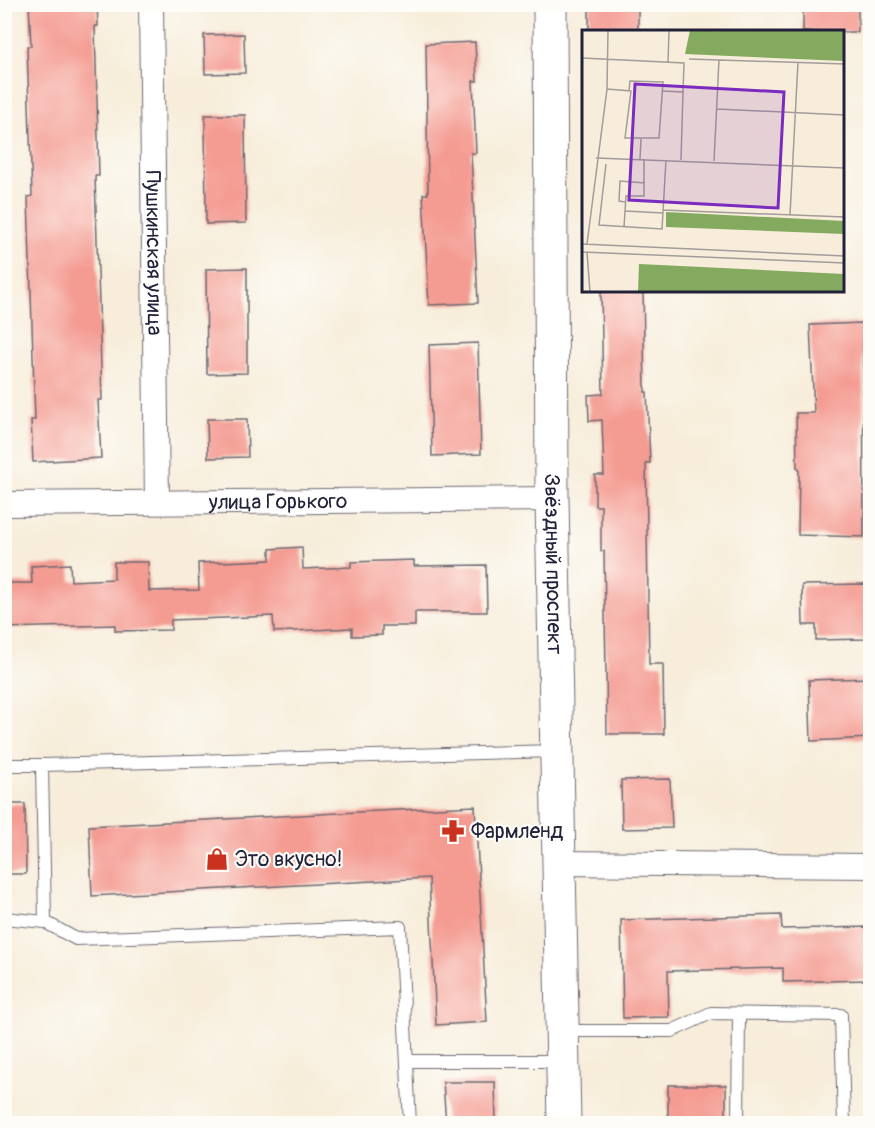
<svg xmlns="http://www.w3.org/2000/svg" width="875" height="1128" viewBox="0 0 875 1128" font-family="Pangolin,sans-serif">
<style>
.building{fill:#f49b92}
.lines{fill:none;stroke-linecap:round;stroke-linejoin:round}
.lane-casing{stroke:#6d6973;stroke-width:14}
.street-casing{stroke:#6d6973;stroke-width:26}
.secondary-casing{stroke:#6d6973;stroke-width:35}
.lane{stroke:#fff;stroke-width:12}
.street{stroke:#fff;stroke-width:24}
.secondary{stroke:#fff;stroke-width:33}
.labels{text-anchor:middle;dominant-baseline:central;stroke-width:4.5;stroke-linejoin:round;paint-order:stroke}
.street-label{font-size:21px;fill:#22223b;stroke:#fdfcf7}
.poi-label{font-size:21px;fill:#22223b;stroke:#fdfcf7;text-anchor:start}
.inset-road{fill:none;stroke:#a29c9a;stroke-width:1.5}
.view{fill:#7b2cbf;fill-opacity:0.15;stroke:#7b2cbf;stroke-width:3}
.inset-edge{fill:none;stroke:#22223b;stroke-width:3}
</style>
<rect width="100%" height="100%" fill="#fdfcf7"/>
<filter id="ink" filterUnits="userSpaceOnUse"><feTurbulence type="fractalNoise" baseFrequency=".0167" numOctaves="2"/><feDisplacementMap in="SourceGraphic" scale="12" xChannelSelector="R" yChannelSelector="G"/><feConvolveMatrix kernelMatrix="1 2 1 2 8 2 1 2 1" color-interpolation-filters="sRGB"/></filter>
<filter id="wash" filterUnits="userSpaceOnUse"><feTurbulence type="fractalNoise" baseFrequency=".008" numOctaves="4" result="noise"/><feDisplacementMap in="SourceGraphic" scale="24" xChannelSelector="R" yChannelSelector="G"/><feGaussianBlur stdDeviation="1.35" result="paint"/><feColorMatrix in="noise" values="0 0 0 0 0 0 0 0 0 0 0 0 0 0 0 0 0 1.4 0 .05"/><feComposite in="paint" operator="in"/></filter>
<g filter="url(#wash)">
<rect width="100%" height="100%" fill="#f7edda"/>
<g id="blocks">
<path class="building" d="M29 4H97L98 26H95L99 176H95L102 400H98L101 458 33 462 31 420H35L28 197 32 196 27 46H31Z
M589 4H638V32H589Z
M803 4H858V32H803Z
M244 34 245 73 205 74 204 35Z
M475 42 477 81H473L476 153H471L478 303 429 305 423 194H428L426 44Z
M205 115H245L246 223 206 224Z
M247 268V373L207 374 206 269Z
M601 291H643L645 392H647L650 463H646L649 664H663L664 734H607L604 551H601V506H595V475H604L602 420 589 421 588 395 603 394Z
M863 323 864 537 798 535 799 468H797L796 413H814L810 325Z
M478 343 481 454 432 456 429 345Z
M207 419H247L248 457 208 458Z
M302 547 303 569 351 567V562L414 560V566L486 565 487 612H415V626H382V635L352 636V628L274 632 273 616 171 620V630L115 631V625L4 628V583H32L31 566 70 564 71 581 114 579V562H148L149 591 199 590 198 563 270 560V549Z
M866 584 867 639 816 640V625H803L802 585Z
M870 678V738L811 741 809 680Z
M670 779 672 828 622 829 621 780Z
M4 804H25L26 874H4Z
M475 806 487 1022 436 1025 429 878 92 896 89 826Z
M781 915 782 929 870 927V980L783 982V968L668 971 669 1017 623 1018 621 920Z
M443 1082H495L496 1124H446Z
M668 1085H726V1124H668Z"/>
</g>
</g>
<g filter="url(#ink)">
<use href="#blocks" fill-opacity="0" stroke="#6d6973" stroke-width="1.5"/>
<g class="lines">
<g class="lane-casing">
<path id="lane" d="M4 765H42
M4 918 45 922 76 939 400 927 410 1124
M45 922 42 765 555 751
M563 1031H672L711 1013 841 1015 844 1124
M407 1061H562
M738 1124 739 1014"/>
</g>
<g class="street-casing">
<g id="street">
<path id="s1" d="M151 4 157 502"/>
<path id="s2" d="M4 504 552 499"/>
<path d="M559 863 870 866"/>
</g>
</g>
<g class="secondary-casing">
<g id="secondary">
<path id="s3" d="M550 4 552 499 564 1124"/>
</g>
</g>
<use href="#lane" class="lane"/>
<use href="#street" class="street"/>
<use href="#secondary" class="secondary"/>
</g>
</g>
<defs>
<g id="pharmacy-bare" transform="scale(1.8)"><path d="M-2-6h4v4h4v4h-4v4h-4v-4h-4v-4h4Z" fill="#c8321e" stroke="#fdfcf7" stroke-width="2.5" paint-order="stroke"/></g>
<g id="shop-bare" transform="scale(1.8)"><path d="M-5-2.5h2.3a2.7 3.5 0 0 1 5.4 0H5L5.5 6h-11ZM-1.5-2.5h3a1.5 2.3 0 0 0-3 0Z" fill="#c8321e" stroke="#fdfcf7" stroke-width="2.5" paint-order="stroke"/></g>
</defs>
<g fill-rule="evenodd">
<use href="#pharmacy-bare" x="453" y="831"/>
<use href="#shop-bare" x="217" y="859"/>
</g>
<g class="labels">
<g class="street-label">
<text stroke="none"><textPath href="#s1" startOffset="249">Пушкинская улица</textPath></text>
<text stroke="none"><textPath href="#s2" startOffset="274">улица Горького</textPath></text>
<text stroke="none"><textPath href="#s3" startOffset="560">Звёздный проспект</textPath></text>
</g>
<g class="poi-label">
<text x="471" y="831">Фармленд</text>
<text x="235" y="859">Это вкусно!</text>
</g>
</g>
<g transform="translate(582 30)">
<rect width="262" height="262" fill="#f7edda"/>
<path d="M108 0 262 1V31L103 24ZM84 182 262 191V204L84 197ZM57 234 262 244V262H56Z" fill="#84aa60"/>
<path class="inset-road" d="M0 28 102 33 101 62M107 29 263 34M86 33 87 0M25 59 49 61 43 108H77L81 52 48 51 47 61M80 61 101 62 99 130M135 79 263 85M14 128 263 138M58 129 59 109M132 131 137 30M24 134 17 195 80 199 84 130M43 172 37 171 38 151 63 153M81 180 263 187M43 181 81 183M208 185 216 32M42 197 44 166H62V129M0 214 263 226M5 214 25 59 26 0M0 222 263 233M5 222 8 262"/>
<path class="view" d="M53 54 202 62 196 178 47 170Z"/>
<rect width="262" height="262" class="inset-edge"/>
</g>
<rect width="875" height="1128" fill="none" stroke="#fdfcf7" stroke-width="24"/>
</svg>
